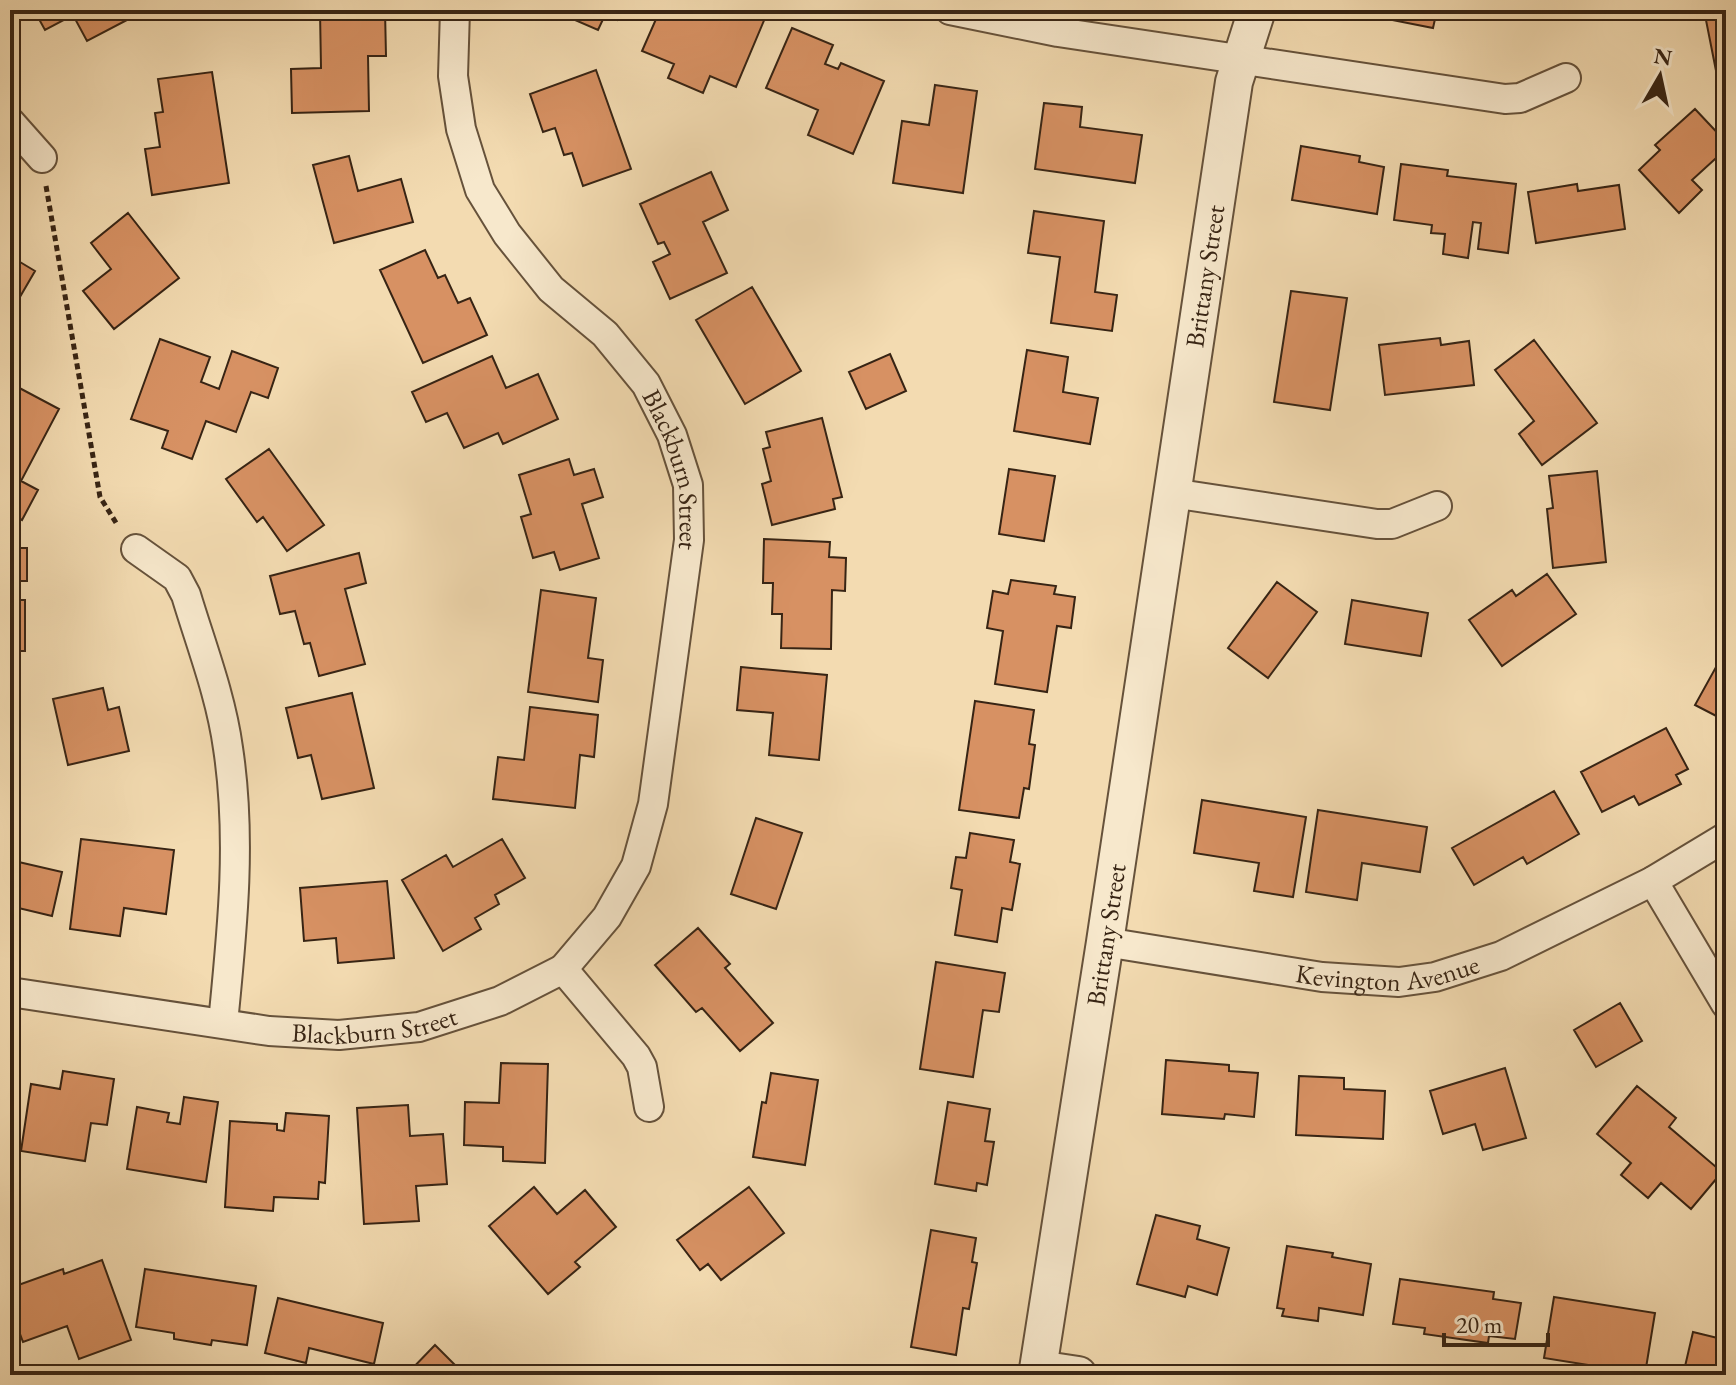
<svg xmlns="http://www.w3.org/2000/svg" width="1736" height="1385" viewBox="0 0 1736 1385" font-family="'EB Garamond',serif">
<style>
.building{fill:#d79163;stroke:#372414;stroke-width:2}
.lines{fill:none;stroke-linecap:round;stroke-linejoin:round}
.minor-casing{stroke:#66523b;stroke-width:32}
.tertiary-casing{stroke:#66523b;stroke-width:40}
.path{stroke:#372414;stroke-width:5;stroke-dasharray:6 4;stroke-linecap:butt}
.minor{stroke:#f7e8cc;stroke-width:28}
.tertiary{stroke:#f7e8cc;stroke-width:36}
.labels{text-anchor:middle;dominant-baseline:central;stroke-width:6;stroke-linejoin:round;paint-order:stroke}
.street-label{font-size:26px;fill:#372414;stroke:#f7e8cc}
</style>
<rect width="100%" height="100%" fill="#f3dbb1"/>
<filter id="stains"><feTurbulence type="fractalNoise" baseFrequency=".0025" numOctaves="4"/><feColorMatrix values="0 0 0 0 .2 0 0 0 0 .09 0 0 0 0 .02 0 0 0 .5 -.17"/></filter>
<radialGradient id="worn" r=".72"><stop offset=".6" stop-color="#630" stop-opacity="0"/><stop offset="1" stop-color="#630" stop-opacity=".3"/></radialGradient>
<path class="building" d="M34 10H146L87 41 73 15 45 30Z
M385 10 386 56H368L369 111 292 113 291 69 321 68 320 11Z
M571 10H621L617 20 605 15 598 30 568 17Z
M660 10H700L712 15 715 10 768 11 736 87 710 76 703 93 668 78 674 64 642 51Z
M1378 10H1437L1433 28 1377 17Z
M1704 10H1726V95L1721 96Z
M792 28 833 45 825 64 838 69 841 63 884 81 853 154 808 135 818 110 766 88Z
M596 70 631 169 583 186 572 153 564 155 555 128 543 132 530 94Z
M212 72 229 183 152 195 145 149 160 147 155 113 163 112 158 79Z
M935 85 977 91 963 193 893 183 902 121 929 125Z
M1044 103 1082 107 1080 127 1142 135 1135 183 1035 169Z
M1695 109 1726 142V149L1692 180 1702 190 1679 213 1639 170 1660 150 1655 145Z
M1301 146 1360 156 1359 162 1384 167 1377 214 1292 200Z
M349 156 358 191 401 179 413 222 334 243 313 165Z
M1401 164 1448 170 1447 176 1516 184 1508 253 1478 249 1481 223 1473 222 1468 258 1443 254 1445 234 1431 233 1432 225 1394 220Z
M711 172 728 210 703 222 727 273 670 299 653 262 670 254 664 242 658 244 640 204Z
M1577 184 1578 191 1619 185 1625 229 1536 243 1528 192Z
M1034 211 1104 221 1095 292 1117 295 1112 331 1051 323 1060 257 1028 253Z
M128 213 179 278 114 329 83 291 111 269 91 243Z
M425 250 438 278 445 275 458 303 470 298 487 335 423 363 380 270Z
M10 256 35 271 10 314Z
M752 287 801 371 745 404 696 320Z
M1291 291 1347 298 1330 410 1274 402Z
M1440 338 1441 345 1469 341 1474 385 1385 395 1379 345Z
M160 339 210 357 201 382 219 389 232 351 278 368 268 398 251 392 236 432 206 421 192 459 162 448 168 431 131 419Z
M1534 340 1597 423 1542 465 1519 434 1534 421 1495 370Z
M1027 350 1068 357 1063 392 1098 398 1090 444 1014 431Z
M890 354 906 391 866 409 849 372Z
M492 356 506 388 538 374 558 419 503 444 498 433 464 448 447 413 426 422 412 392Z
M10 383 59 409 21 481 38 490 22 520 10 513Z
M822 418 842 497 833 499 835 509 772 525 762 484 771 481 763 449 770 447 766 432Z
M269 449 324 525 287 551 263 517 257 522 226 479Z
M569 459 574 475 594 469 603 497 582 504 599 558 560 570 554 552 533 558 521 517 531 514 519 475Z
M1009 469 1055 476 1044 541 999 534Z
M1597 471 1606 562 1553 568 1547 509 1553 508 1549 476Z
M764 539 830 542 829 557 846 558 845 591 832 590 831 649 781 648 782 614H772L773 583H763Z
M10 548H27V581H13V600H25V651H10Z
M359 553 366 583 345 589 365 664 319 676 310 643 304 644 295 611 280 614 270 576Z
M1547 574 1576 614 1502 666 1469 620 1512 590 1516 596Z
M1011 580 1056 586 1054 594 1075 597 1071 628 1057 626 1047 692 995 684 1003 631 987 628 993 591 1008 594Z
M1277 582 1317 612 1268 678 1228 648Z
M541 590 596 598 588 658 603 660 598 702 528 692Z
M1352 600 1428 613 1421 656 1345 644Z
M1726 649V721L1695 705Z
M741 667 827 675 819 760 769 755 773 713 737 710Z
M103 688 108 710 119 707 129 751 68 765 53 699Z
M352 693 374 788 322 799 311 755 298 758 286 708Z
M975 701 1034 710 1029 744 1035 745 1029 789 1024 788 1019 818 959 810Z
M530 707 598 715 594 757 580 755 575 808 493 799 498 757 524 760Z
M1666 728 1688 769 1676 775 1681 784 1639 805 1634 796 1602 812 1581 772Z
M1554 791 1579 834 1527 864 1523 857 1474 885 1452 848Z
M1202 800 1306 817 1293 897 1254 891 1259 863 1194 853Z
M1318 810 1427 827 1420 872 1362 863 1357 900 1306 892Z
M756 818 802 833 776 909 731 894Z
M970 833 1014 840 1010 862 1020 864 1012 910 1002 908 997 942 955 935 962 890 951 888 956 857 966 858Z
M81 839 174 850 166 914 124 908 120 936 70 929Z
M502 839 525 878 495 895 499 904 475 918 481 929 443 951 402 880 446 855 453 867Z
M10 860 62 872 52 916 10 906Z
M387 881 394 958 338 963 336 938 304 941 300 888Z
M698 928 730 964 725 968 773 1023 740 1051 702 1008 696 1012 655 965Z
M936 962 1005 973 999 1012 983 1010 973 1077 920 1069Z
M1620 1003 1642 1041 1596 1067 1574 1030Z
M1166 1060 1229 1065V1071L1258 1073 1254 1117 1225 1114 1224 1119 1162 1114Z
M501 1063 548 1064 545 1163 503 1161V1147L464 1145 465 1102 499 1103Z
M1505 1068 1526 1138 1483 1150 1475 1124 1443 1134 1430 1091Z
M63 1071 114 1079 107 1125 91 1123 85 1161 21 1151 31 1084 60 1089Z
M771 1073 818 1080 805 1165 753 1157 762 1102 766 1103Z
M1299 1076 1344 1078V1089L1385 1091 1383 1139 1296 1135Z
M1637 1086 1676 1118 1669 1127 1722 1172 1691 1209 1661 1183 1648 1198 1621 1175 1631 1163 1597 1134Z
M184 1097 218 1102 206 1182 127 1169 137 1107 169 1113 167 1122 180 1124Z
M948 1102 990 1109 985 1141 994 1142 987 1185 977 1183 976 1191 935 1184Z
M408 1105 410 1136 443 1134 447 1184 416 1186 419 1221 364 1224 357 1108Z
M286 1113 329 1116 325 1183 319 1182 318 1199 274 1197 273 1211 225 1207 230 1121 277 1124V1130L284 1131Z
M534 1187 557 1214 585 1190 616 1227 575 1262 580 1267 548 1294 489 1226Z
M749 1187 784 1233 721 1280 708 1264 700 1270 677 1240Z
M1156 1215 1200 1226 1197 1239 1229 1248 1217 1295 1188 1286 1185 1297 1137 1284Z
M931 1230 976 1238 972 1262 977 1263 969 1309 963 1308 956 1355 911 1347Z
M1287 1246 1333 1253 1332 1257 1371 1264 1363 1315 1319 1308 1318 1321 1282 1316 1284 1309 1277 1308Z
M102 1260 131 1340 79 1359 67 1326 23 1342 10 1307V1288L63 1269 64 1274Z
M145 1269 256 1286 247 1345 212 1340 211 1345 174 1339V1333L136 1327Z
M1400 1279 1494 1292 1493 1299 1521 1303 1515 1339 1489 1336 1488 1343 1424 1334 1425 1328 1393 1324Z
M1554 1297 1655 1313 1645 1374 1544 1358Z
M278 1298 383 1323 374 1364 309 1348 306 1363 265 1353Z
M1693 1332 1726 1340V1375H1683Z
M435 1345 465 1375H406Z
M924 1370V1375H880V1373Z"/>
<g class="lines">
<g class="minor-casing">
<g id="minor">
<path id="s1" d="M455 10 453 76 461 129 480 190 507 234 551 289 605 334 646 384 672 435 688 485 689 540 653 804 636 866 607 917 563 969"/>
<path d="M950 10 1058 32 1505 99 1520 98 1566 78"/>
<path d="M10 122 42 158"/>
<path d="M1172 493 1377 524H1392L1437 506"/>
<path d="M136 549 177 578 186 595C201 645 221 696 228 748 242 840 232 932 223 1023"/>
<path d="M1653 881 1726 1004"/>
<path id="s2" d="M1105 942 1322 977 1399 982 1435 977 1501 956 1653 881 1726 837"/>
<path id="s3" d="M10 992 269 1031 339 1035 419 1027 500 1001 563 969 636 1056 642 1067 649 1107"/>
</g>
</g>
<g class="tertiary-casing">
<g id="tertiary">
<path id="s4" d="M1078 1375 1038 1369 1105 942 1234 82 1257 10"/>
</g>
</g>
<path class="path" d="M46 186 100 497 118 526"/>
<use href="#minor" class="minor"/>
<use href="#tertiary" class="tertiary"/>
</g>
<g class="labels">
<g class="street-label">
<text stroke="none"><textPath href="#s4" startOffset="1146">Brittany Street</textPath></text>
<text stroke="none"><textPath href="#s1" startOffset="532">Blackburn Street</textPath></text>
<text stroke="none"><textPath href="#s4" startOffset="480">Brittany Street</textPath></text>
<text stroke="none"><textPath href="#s2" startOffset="286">Kevington Avenue</textPath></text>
<text stroke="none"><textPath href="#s3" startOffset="368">Blackburn Street</textPath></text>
</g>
</g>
<rect width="1736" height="1385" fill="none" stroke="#f3dbb1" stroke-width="40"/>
<rect x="12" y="12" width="1712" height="1361" fill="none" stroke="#372414" stroke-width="4"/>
<rect x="20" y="20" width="1696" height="1345" fill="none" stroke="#372414" stroke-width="2"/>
<g transform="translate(1660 76) rotate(9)" stroke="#f7e8cc" stroke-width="6" paint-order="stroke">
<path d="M0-6L14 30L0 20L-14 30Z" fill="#372414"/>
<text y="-12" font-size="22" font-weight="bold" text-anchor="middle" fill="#372414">N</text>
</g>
<path d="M1444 1333v12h104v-12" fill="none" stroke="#372414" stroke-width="4"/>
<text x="1456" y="1333" font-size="24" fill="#372414" stroke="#f7e8cc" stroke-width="6" paint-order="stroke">20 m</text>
<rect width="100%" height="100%" filter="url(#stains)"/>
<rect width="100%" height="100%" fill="url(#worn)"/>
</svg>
